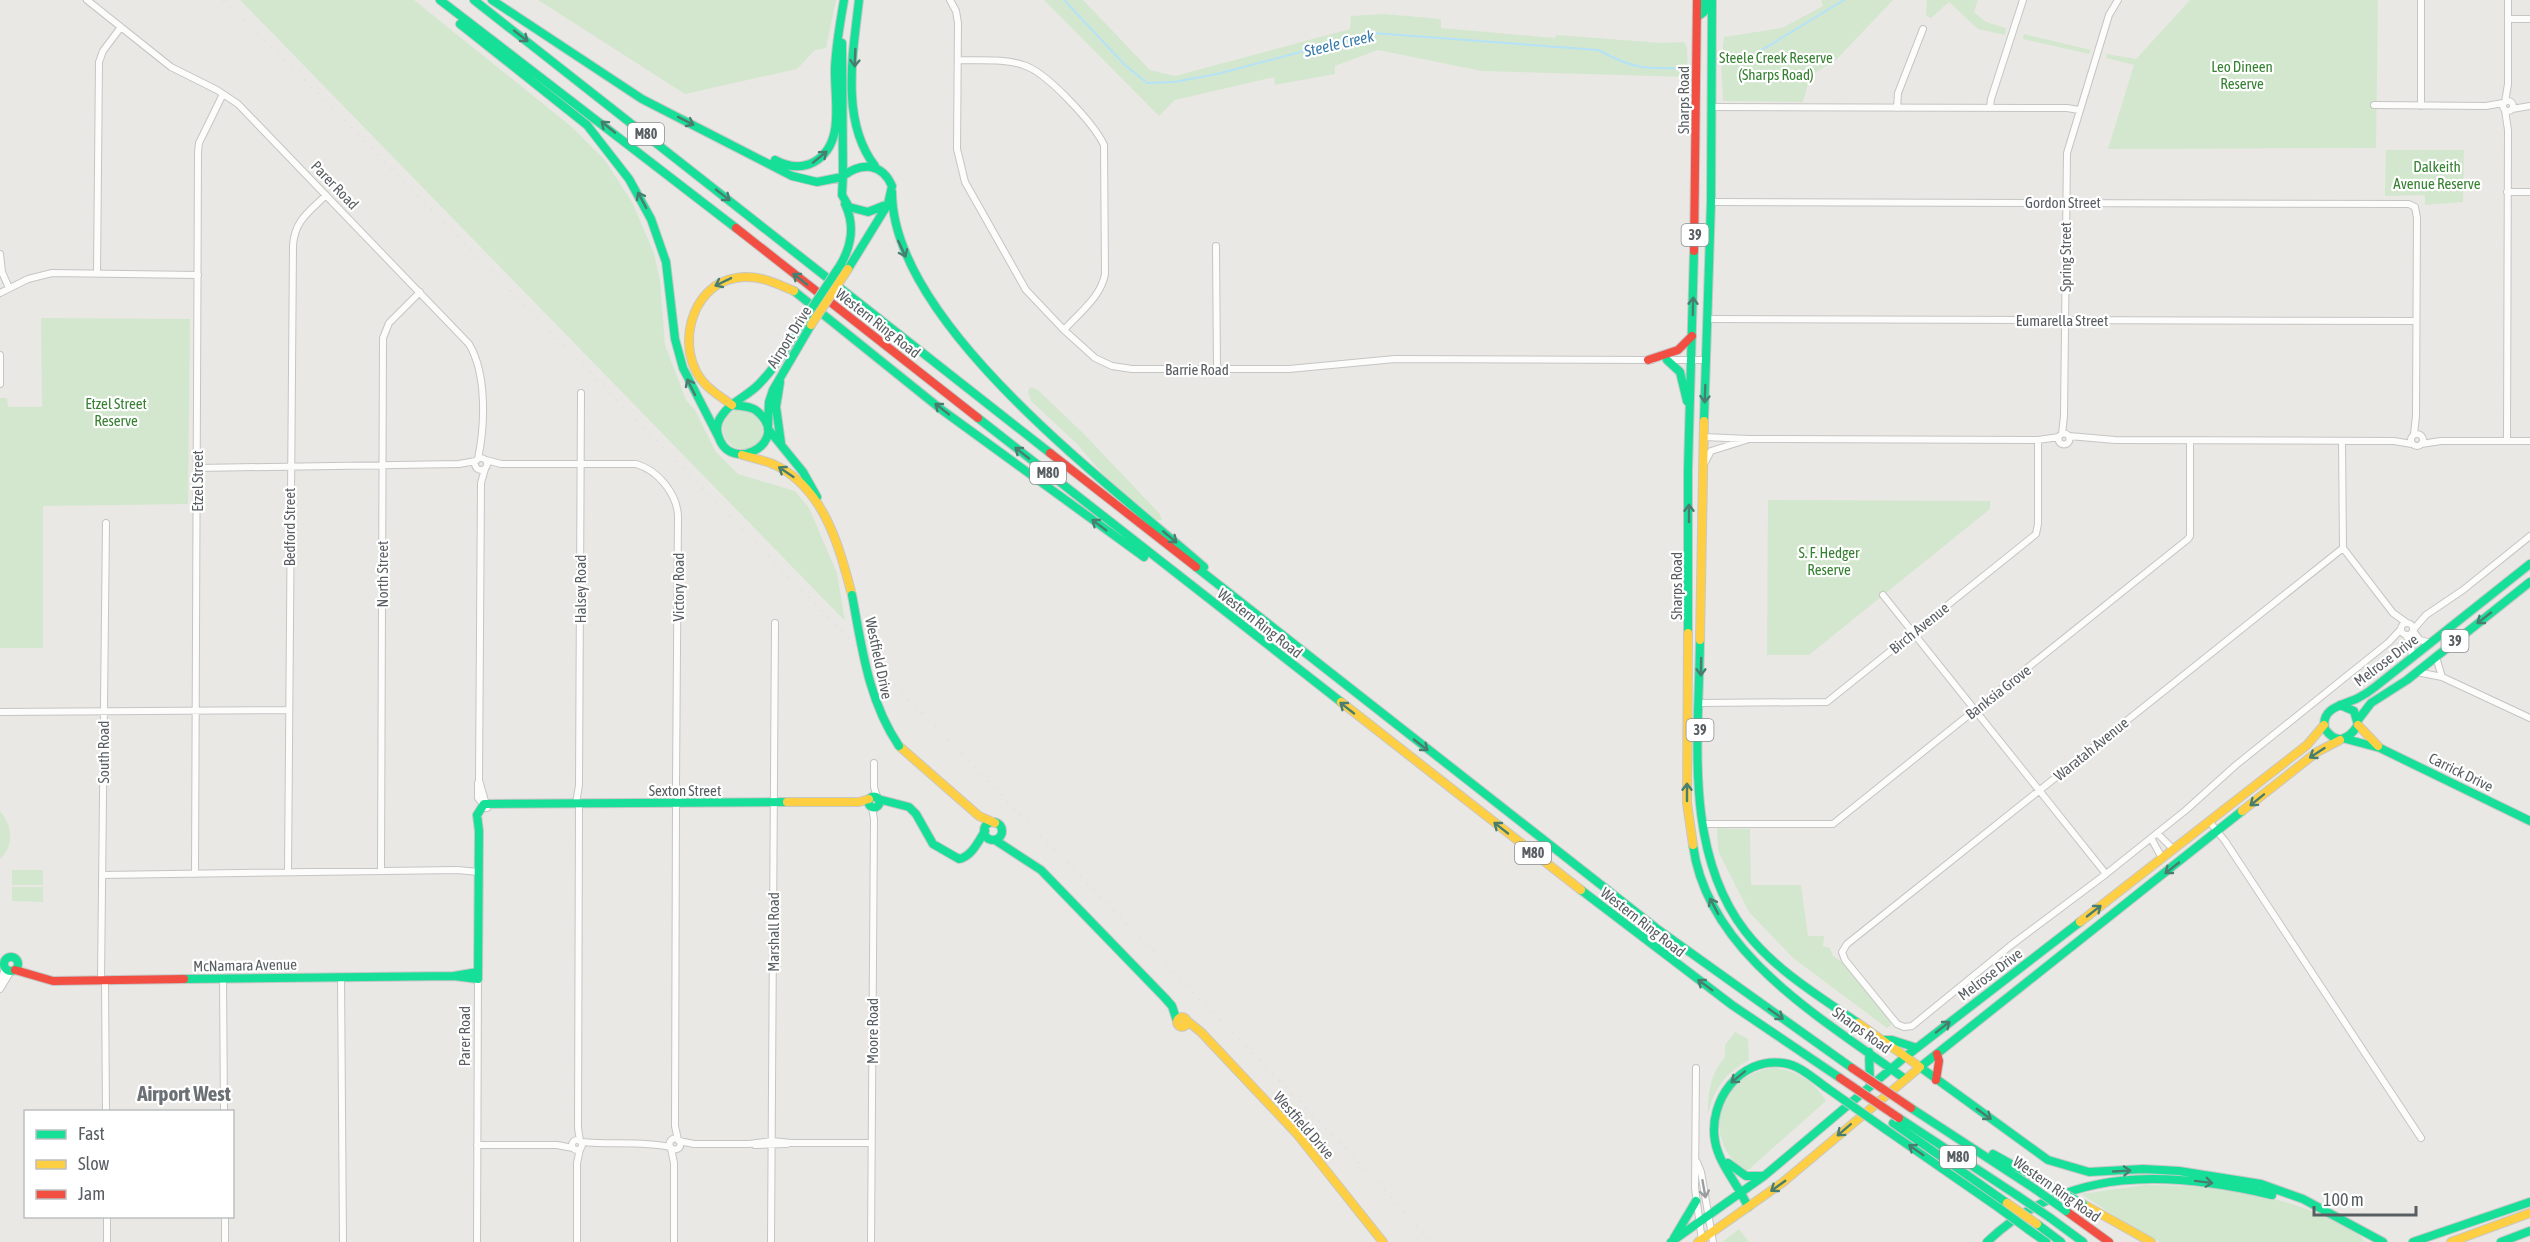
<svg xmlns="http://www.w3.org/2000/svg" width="2530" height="1242" viewBox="0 0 2530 1242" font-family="'Asap Condensed',sans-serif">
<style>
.green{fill:#d3e7ce}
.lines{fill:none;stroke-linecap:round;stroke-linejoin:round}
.stream{stroke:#b5e2f7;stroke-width:2}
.street-casing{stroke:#c5c5c4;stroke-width:8}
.fast-casing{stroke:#c7c7c7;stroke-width:10}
.slow-casing{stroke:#c7c7c7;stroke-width:10}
.jam-casing{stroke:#c7c7c7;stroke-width:10}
.street{stroke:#fcfcfb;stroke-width:6}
.fast{stroke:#16e098;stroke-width:8}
.slow{stroke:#ffcf43;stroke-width:8}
.jam{stroke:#f24e42;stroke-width:8}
.rail{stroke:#e2e2e1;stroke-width:2;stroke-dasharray:1.5 8;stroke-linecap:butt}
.fast-bridge-casing{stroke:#c7c7c7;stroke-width:10;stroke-linecap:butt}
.slow-bridge-casing{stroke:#c7c7c7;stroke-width:10;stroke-linecap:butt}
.jam-bridge-casing{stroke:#c7c7c7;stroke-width:10;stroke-linecap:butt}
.fast-bridge{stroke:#16e098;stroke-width:8}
.slow-bridge{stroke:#ffcf43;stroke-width:8}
.jam-bridge{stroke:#f24e42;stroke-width:8}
.oneway{stroke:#487e70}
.oneway2{stroke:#9a9d9f}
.labels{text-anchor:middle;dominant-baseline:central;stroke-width:4.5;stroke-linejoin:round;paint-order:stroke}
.shield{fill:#fff;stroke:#8b8e91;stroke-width:1.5}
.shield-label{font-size:14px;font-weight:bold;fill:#595e62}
.park-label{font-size:15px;fill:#368131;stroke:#fff}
.street-label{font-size:15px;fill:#595e62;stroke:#fff}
.water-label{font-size:16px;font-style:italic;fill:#387baa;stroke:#fff}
.district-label{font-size:21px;font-weight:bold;fill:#6a7074;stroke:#fff}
</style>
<rect width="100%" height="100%" fill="#eae8e4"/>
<path class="green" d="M240 0H414L572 127 604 159 632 202 654 253 660 281 665 345 686 400 695 410 716 452 738 474 795 491 809 508 837 573 845 621Z
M538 0H836L826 48 815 50 797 69 685 94Z
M1044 0H1083L1150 70 1175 76 1350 29 1351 16 1384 14 1441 19V28L1555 38 1556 35 1662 43 1684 42 1687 48 1688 77 1482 71 1378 50 1335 66V74L1275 85 1274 77 1175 100 1159 116Z
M1821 0H1893L1836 60 1810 76 1803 102 1723 101 1721 63 1724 37 1782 28 1823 6Z
M1927 0H1978L1974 12 1986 22 2006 28 2005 35 1978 29 1949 2 1931 18 1926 16Z
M2190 0H2378L2376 148 2108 149 2134 65 2106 58 2107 54 2136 59Z
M2024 34 2091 50 2089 54 2023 39Z
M2386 150H2464L2463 202 2425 205V195L2385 196Z
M41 318 190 319 188 504 43 506V648H0V398H7L8 407H42Z
M1030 387 1038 390 1084 434 1159 513 1162 520H1157L1108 480 1077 444 1031 401 1028 392Z
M723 429a20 20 0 1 1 40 0a20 20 0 1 1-40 0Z
M1768 500 1990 501V509L1809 655H1767Z
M0 811C12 825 15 845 0 859Z
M1717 828 1750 829 1751 885H1801L1808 936H1824L1823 946 1830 948 1833 956 1842 962 1892 1024 1887 1028 1793 958 1749 912 1718 851Z
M12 870H43V885H12Z
M12 887H43V902L12 901Z
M1735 1032 1748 1039 1749 1060C1726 1072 1713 1090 1708 1115 1707 1096 1711 1071 1725 1057V1045Z
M1773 1068C1797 1070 1814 1081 1826 1101L1746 1172C1700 1139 1716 1075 1773 1068Z
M2145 1185C2211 1185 2285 1193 2343 1226 2351 1230 2361 1234 2365 1242H2160L2141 1233 2081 1194Z
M1739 1229 1749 1242H1722Z"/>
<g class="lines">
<path class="stream" d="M1064 0 1124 64 1147 83 1174 82 1217 74 1373 33 1598 50C1634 69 1643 69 1684 68
M1721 63 1744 60 1752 56 1844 0"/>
<g class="street-casing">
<path id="street" d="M87 0 171 67 217 90 238 104 469 344C487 374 485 425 478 459
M950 0 956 11 958 23 957 149 965 182 1026 290 1064 330 1095 358 1112 366 1132 369H1289L1395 359 1652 360
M2508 19H2530
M958 60C979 61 1003 58 1023 65 1046 71 1094 124 1104 145L1105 274C1101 297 1079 313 1064 330
M2503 106a5 5 0 1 1 10 0a5 5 0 1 1-10 0Z
M2505 102 2508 84V0
M2374 105 2486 106 2503 103
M2421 106V0
M1711 107 2067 108 2079 110
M1897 108 1898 93 1923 29
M1990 108 1991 99 2023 0
M2512 109 2530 106
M2505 110 2508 130 2507 441
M2507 192H2530
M1711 202 2409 204 2415 207 2417 218 2416 416 2414 434
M1216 246 1217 369
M0 254 2 272 9 288
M97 273 99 62 103 51 121 27
M0 293 28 279 52 273 198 275
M1707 319 2416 321
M0 355V384
M1668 360H1706
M2058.5 439a5.5 5.5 0 1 1 11 0a5.5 5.5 0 1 1-11 0Z
M2411 440a6 6 0 1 1 12 0a6 6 0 1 1-12 0Z
M2062 434 2064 416 2067 153 2109 15 2118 0
M2069 436 2115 440 2394 441 2412 444
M1704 437 1749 439 2038 440 2059 437
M2342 441 2343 548 2393 613 2407 623
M2421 444 2441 441H2530
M475 464a6 6 0 1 1 12 0a6 6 0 1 1-12 0Z
M486 460 501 464H636C658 470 677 494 678 516L676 784 679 804
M1705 462 1711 451 1746 440
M197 468 459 464 476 461
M485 469 481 483 479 780 487 808
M2343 548 1847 944 1842 952 1845 960 1897 1024 1904 1027 1912 1026 2010 946 2106 874 2186 810 2236 765 2389 642 2401 629
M1883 595 2106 874
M2401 629a6 6 0 1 1 12 0a6 6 0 1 1-12 0Z
M2413 630 2426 615 2463 590 2530 536
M2413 631 2420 640 2431 643
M2406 635 2411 644 2412 658
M2436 657 2442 677
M2417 672 2442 677 2530 718
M1700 703 1827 702 2036 534 2038 524V440
M0 712 288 710
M874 763V787L877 797
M478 783V798L486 808
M576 804 579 785 581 393
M579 804 578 1128 580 1141
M676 804 675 1126 678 1140
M2209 821 2225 841 2421 1138
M1702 824H1833L2188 539 2190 536V441
M2157 833 2173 849
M2151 838 2162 858
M381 871 383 338 389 323 420 292
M288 872 293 245C295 220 309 212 326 195
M195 874 198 152 199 143 223 94
M102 875 457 870 479 872
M341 977 343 1242
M223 979 224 1112
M101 980 106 523
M105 980 106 1112
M0 984 5 968
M0 989 11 971
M1696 1068 1695 1188 1702 1241
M669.5 1144a5.5 5.5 0 1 1 11 0a5.5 5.5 0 1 1-11 0Z
M572 1145a5 5 0 1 1 10 0a5 5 0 1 1-10 0Z
M679 1141 694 1144H749L772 1141 791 1143H871
M582 1142C611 1145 641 1141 670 1147
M477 1145H557L573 1148
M755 1145 787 1144
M671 1149 674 1163V1242
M1697 1162 1701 1172 1713 1242
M107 1216V1242
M225 1216V1242
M477 1242 478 979
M577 1242V1163L580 1149
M771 1242 775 623
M871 1242 874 819 872 808"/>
</g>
<g class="fast-casing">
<path id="fast" d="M440 0 736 228
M474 0 1050 453
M492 0 642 99 792 176 817 182 842 177
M859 0C853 53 840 121 875 166
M1697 17 1704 12V0
M460 24 587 125 629 179 651 219 666 262 675 339 683 368 719 438
M842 43 843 176
M775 160C788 167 801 169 814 162 846 144 834 99 835 68 836 45 840 23 844 0
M892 192C892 324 1111 485 1204 567
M841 264C852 244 855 225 845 204
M848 269 888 204 892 186C882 163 862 162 843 176L842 195 849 207 868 212 888 204
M794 291 942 410 1144 557
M1667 360 1680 372 1687 401
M780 382 776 407 781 443
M733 405C739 406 746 406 751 408 756 409 759 413 762 416 787 444 729 475 718 435 716 428 718 420 723 414 732 401 748 396 759 384 777 366 790 342 804 320
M978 418 1341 702
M1704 421 1711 202 1712 0
M768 426 769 402 773 390 811 325
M768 429 803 472 817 497
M1196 567 1656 928 1852 1068
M1688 633V470L1694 251
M1700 640C1699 736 1683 850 1745 931 1775 970 1819 996 1858 1023
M2340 705 2354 711 2358 725C2349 739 2337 746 2325 729 2320 707 2344 705 2358 698 2364 695 2370 691 2375 687L2530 564
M2358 720 2371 703 2407 680 2530 582
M2346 739 2380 748 2530 821
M868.5 802a5.5 5.5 0 1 1 11 0a5.5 5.5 0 1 1-11 0Z
M878 799 909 807 916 814 933 844 959 859C972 856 978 842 985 831
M984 831a9 9 0 1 1 18 0a9 9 0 1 1-18 0Z
M995 840 1041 870 1165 998 1172 1006 1177 1021
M1693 845C1707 954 1825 1020 1905 1079
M1581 890 1732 1005 1840 1078
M4 964a7 7 0 1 1 14 0a7 7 0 1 1-14 0Z
M454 976 478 979 479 831 477 815 484 804 787 802
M184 979 454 976 478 972
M1880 1040H1892L1917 1048
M1869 1052 1870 1083
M1920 1067 2048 1160 2089 1172 2143 1169 2179 1171 2261 1184 2303 1199 2383 1242
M1919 1068 2242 811
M1911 1108 2035 1189
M1899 1118 2018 1196
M1893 1123 2007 1203
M1885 1129 1999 1208
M1993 1154 2047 1184
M1728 1163 1746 1176H1764
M1748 1207C1739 1185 1719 1165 1715 1141 1708 1101 1740 1057 1783 1063 1800 1065 1814 1079 1827 1088
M2049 1217 2083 1242
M2037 1224 2061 1242
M2029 1230 2046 1242
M1674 1238 1696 1201
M1671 1242 1764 1176 1905 1057 2080 922
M1987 1242C2067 1165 2171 1171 2272 1195
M2413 1242 2530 1202
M2501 1242 2530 1231"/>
</g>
<g class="slow-casing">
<path id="slow" d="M732 405C724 399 714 393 706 385 674 353 689 285 736 278 758 274 775 283 794 291
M742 455C752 458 763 460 773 464 824 487 839 546 852 595
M1688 633 1687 803 1693 845
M1700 640 1704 421
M1341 702 1581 890
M2358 725 2378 746
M899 746 979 816 995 823
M787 802H859L869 799
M2242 811 2317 752 2340 740
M2080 922 2307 745 2324 725
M1177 1022a5 5 0 1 1 10 0a5 5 0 1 1-10 0Z
M1186 1020 1201 1032 1297 1134 1383 1242
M1858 1023 1920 1067
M2083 1204 2151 1242
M1698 1242 1782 1183 1919 1068
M2451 1242 2530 1213"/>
</g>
<g class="jam-casing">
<path id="jam" d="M736 228 978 418
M1694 251 1697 0
M1648 360 1678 350 1692 336
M1050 453 1196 567
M15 970 53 981 184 979
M1936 1080 1939 1061 1937 1054
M2066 1211 2109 1242"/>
</g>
<use href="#street" class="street"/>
<use href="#fast" class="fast"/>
<use href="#slow" class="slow"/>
<use href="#jam" class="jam"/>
<path class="rail" d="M223 0 320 95 1374 1178 1432 1242"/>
<g class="fast-bridge-casing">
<path id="fast-bridge" d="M804 320 841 264
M852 595C862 648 868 700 899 746
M1827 1088 1885 1129
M2047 1184 2083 1204
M2035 1189 2066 1211
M2018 1196 2049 1217
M1999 1208 2029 1230"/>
</g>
<g class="slow-bridge-casing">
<path id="slow-bridge" d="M811 325 848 269
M2007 1203 2037 1224"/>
</g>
<g class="jam-bridge-casing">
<path id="jam-bridge" d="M1852 1068 1911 1108
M1840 1078 1899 1118"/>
</g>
<use href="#fast-bridge" class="fast-bridge"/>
<use href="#slow-bridge" class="slow-bridge"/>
<use href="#jam-bridge" class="jam-bridge"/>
</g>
<defs><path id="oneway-shaft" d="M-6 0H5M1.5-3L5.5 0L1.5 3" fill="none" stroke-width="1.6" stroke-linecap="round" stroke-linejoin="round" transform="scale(1.5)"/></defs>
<g class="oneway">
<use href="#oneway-shaft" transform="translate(521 36) rotate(38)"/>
<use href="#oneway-shaft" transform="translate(855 58) rotate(92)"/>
<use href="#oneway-shaft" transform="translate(686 121) rotate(27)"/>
<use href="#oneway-shaft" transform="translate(608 127) rotate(-141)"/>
<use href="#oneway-shaft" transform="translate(820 157) rotate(-39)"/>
<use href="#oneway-shaft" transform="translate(723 195) rotate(38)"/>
<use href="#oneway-shaft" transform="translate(642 200) rotate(-118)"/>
<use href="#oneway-shaft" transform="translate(902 249) rotate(65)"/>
<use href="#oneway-shaft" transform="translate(800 279) rotate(-142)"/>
<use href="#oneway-shaft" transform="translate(723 282) rotate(154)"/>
<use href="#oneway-shaft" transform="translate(1693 306) rotate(-89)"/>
<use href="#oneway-shaft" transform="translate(691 387) rotate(-117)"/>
<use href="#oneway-shaft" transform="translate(1705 394) rotate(92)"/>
<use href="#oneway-shaft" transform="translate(942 409) rotate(-142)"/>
<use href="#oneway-shaft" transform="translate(1022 453) rotate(-142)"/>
<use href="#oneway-shaft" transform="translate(786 472) rotate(-146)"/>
<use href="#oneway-shaft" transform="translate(1689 513) rotate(-90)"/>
<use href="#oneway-shaft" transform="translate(1099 525) rotate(-143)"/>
<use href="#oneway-shaft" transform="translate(1170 537) rotate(40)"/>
<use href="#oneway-shaft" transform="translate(2484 618) rotate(142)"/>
<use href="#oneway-shaft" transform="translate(1701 667) rotate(91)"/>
<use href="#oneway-shaft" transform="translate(1347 708) rotate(-142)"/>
<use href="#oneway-shaft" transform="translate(1421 745) rotate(38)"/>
<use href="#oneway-shaft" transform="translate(2317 753) rotate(147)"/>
<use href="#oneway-shaft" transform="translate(1687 792) rotate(-90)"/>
<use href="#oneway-shaft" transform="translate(2257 800) rotate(141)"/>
<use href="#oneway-shaft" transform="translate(1501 828) rotate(-142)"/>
<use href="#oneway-shaft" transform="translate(2172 868) rotate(142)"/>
<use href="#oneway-shaft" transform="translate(1714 906) rotate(-118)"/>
<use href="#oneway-shaft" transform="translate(2094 911) rotate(-38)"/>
<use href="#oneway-shaft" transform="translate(1705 985) rotate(-144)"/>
<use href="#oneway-shaft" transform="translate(1776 1014) rotate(35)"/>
<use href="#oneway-shaft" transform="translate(1943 1027) rotate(-38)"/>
<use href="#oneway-shaft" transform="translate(1738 1077) rotate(141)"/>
<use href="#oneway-shaft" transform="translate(1984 1114) rotate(36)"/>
<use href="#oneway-shaft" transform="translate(1844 1130) rotate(139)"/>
<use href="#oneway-shaft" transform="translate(1916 1150) rotate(-145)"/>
<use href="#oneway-shaft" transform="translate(2122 1171) rotate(-3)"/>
<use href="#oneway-shaft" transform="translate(2204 1182) rotate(7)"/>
<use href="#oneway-shaft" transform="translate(1778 1186) rotate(144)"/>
</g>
<use class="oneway2" href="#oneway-shaft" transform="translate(1704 1189) rotate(80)"/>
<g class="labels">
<g class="shield">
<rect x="628" y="123" width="36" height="22" rx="4.5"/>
<rect x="1681.5" y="224" width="27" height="22" rx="4.5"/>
<rect x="1030" y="462" width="36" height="22" rx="4.5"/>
<rect x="2441.5" y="630" width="27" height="22" rx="4.5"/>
<rect x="1686.5" y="719" width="27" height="22" rx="4.5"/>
<rect x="1515" y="842" width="36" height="22" rx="4.5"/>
<rect x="1940" y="1146" width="36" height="22" rx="4.5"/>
</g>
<g class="shield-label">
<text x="646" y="134">M80</text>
<text x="1695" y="235">39</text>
<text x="1048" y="473">M80</text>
<text x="2455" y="641">39</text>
<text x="1700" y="730">39</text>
<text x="1533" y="853">M80</text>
<text x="1958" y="1157">M80</text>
</g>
<g class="park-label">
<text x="1776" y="57">Steele Creek Reserve<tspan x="1776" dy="17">(Sharps Road)</tspan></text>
<text x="2242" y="66">Leo Dineen<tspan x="2242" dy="17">Reserve</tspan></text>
<text x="2437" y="166">Dalkeith<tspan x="2437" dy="17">Avenue Reserve</tspan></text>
<text x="116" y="403">Etzel Street<tspan x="116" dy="17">Reserve</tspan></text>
<text x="1829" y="552">S. F. Hedger<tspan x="1829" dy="17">Reserve</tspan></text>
</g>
<g class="street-label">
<text transform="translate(1683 100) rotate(-90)">Sharps Road</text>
<text transform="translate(335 185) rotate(46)">Parer Road</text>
<text x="2063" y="202">Gordon Street</text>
<text transform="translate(2065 257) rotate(-90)">Spring Street</text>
<text x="2062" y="320">Eumarella Street</text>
<text transform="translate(878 323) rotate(38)">Western Ring Road</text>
<text transform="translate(789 337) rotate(-58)">Airport Drive</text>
<text x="1197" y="369">Barrie Road</text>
<text transform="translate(197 481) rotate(-90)">Etzel Street</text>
<text transform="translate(289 527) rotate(-90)">Bedford Street</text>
<text transform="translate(382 574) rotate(-90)">North Street</text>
<text transform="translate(1676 586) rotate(-90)">Sharps Road</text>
<text transform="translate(678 587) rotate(-90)">Victory Road</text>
<text transform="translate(580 589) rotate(-90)">Halsey Road</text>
<text transform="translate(1260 623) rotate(38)">Western Ring Road</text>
<text transform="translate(1919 628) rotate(-39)">Birch Avenue</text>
<text transform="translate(879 658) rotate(78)">Westfield Drive</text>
<text transform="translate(2386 660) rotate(-37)">Melrose Drive</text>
<text transform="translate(1998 692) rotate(-38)">Banksia Grove</text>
<text transform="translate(2091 749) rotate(-39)">Waratah Avenue</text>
<text transform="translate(103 752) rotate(-90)">South Road</text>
<text transform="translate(2461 772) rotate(26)">Carrick Drive</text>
<text x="685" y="790">Sexton Street</text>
<text transform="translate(1643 922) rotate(38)">Western Ring Road</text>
<text transform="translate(773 932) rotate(-90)">Marshall Road</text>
<text transform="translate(245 965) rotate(-1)">McNamara Avenue</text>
<text transform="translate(1990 974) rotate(-37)">Melrose Drive</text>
<text transform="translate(1862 1030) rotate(36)">Sharps Road</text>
<text transform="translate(872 1031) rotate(-90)">Moore Road</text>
<text transform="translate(464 1036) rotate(-90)">Parer Road</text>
<text transform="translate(1304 1125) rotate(49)">Westfield Drive</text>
<text transform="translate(2057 1189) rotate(35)">Western Ring Road</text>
</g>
<g class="water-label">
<text transform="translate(1339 43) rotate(-13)">Steele Creek</text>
</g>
<g class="district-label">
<text x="184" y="1093">Airport West</text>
</g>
</g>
<rect x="24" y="1110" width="210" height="108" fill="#ffffff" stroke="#bdbfc0" stroke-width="1.5"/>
<rect x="36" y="1130" width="30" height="9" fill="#16e098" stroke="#bdbfc0" stroke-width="1.5"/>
<text x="78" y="1140" font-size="18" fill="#595e62">Fast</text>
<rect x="36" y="1160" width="30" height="9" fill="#ffcf43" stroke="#bdbfc0" stroke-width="1.5"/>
<text x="78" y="1170" font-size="18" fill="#595e62">Slow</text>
<rect x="36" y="1190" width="30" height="9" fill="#f24e42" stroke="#bdbfc0" stroke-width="1.5"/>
<text x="78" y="1200" font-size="18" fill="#595e62">Jam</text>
<path d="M2314 1206v9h102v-9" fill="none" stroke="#595e62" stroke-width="3"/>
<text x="2323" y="1206" font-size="18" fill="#595e62" stroke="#ffffff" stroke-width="4.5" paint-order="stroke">100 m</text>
</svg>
